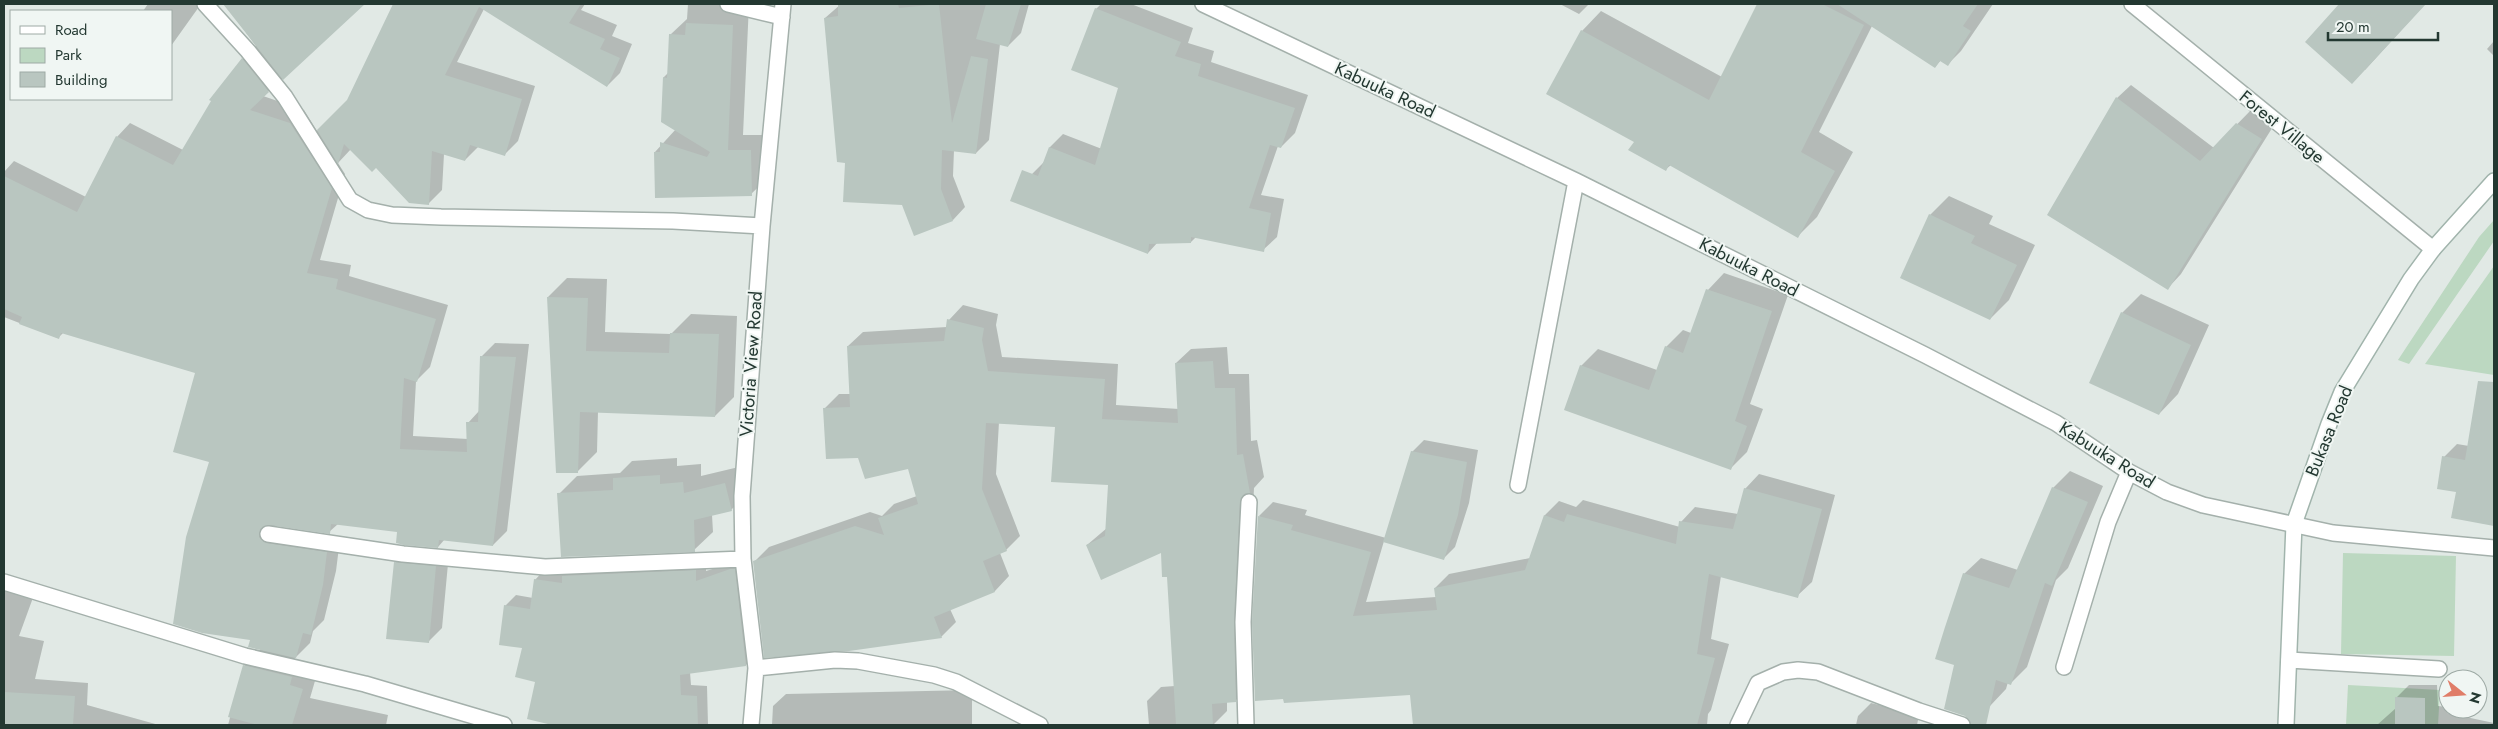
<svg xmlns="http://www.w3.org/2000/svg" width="2498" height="729" viewBox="0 0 2498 729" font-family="Jost,sans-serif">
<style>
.green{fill:#bcd8c1}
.shadow{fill:#0003}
.building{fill:#b9c6c0}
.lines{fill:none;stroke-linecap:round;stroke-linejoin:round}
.street-casing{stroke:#a4b0ab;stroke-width:18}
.secondary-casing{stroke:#a1b4ac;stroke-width:18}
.street{stroke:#fff;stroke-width:15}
.secondary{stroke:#fff;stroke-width:15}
.labels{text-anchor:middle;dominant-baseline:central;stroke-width:4;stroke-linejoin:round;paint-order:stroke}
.street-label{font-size:18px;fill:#233831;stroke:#f0f6f3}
</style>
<rect width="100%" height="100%" fill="#e1e9e5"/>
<path class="green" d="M2494 220V241L2409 364 2398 360 2479 237Z
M2494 266V375L2425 364Z
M2343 553 2456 556 2454 656 2341 654Z
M2348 685 2440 690 2438 725H2346Z"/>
<path class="shadow" d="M148 4H201L171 46V11H143Z
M225 4H364L263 96 304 110 317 131 349 100 394 4H585L581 10 617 25 612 36 632 44 620 73 607 86 484 9 457 62 535 86 518 141 505 154 479 146 465 160 444 154 442 190 429 203 351 149 338 163 345 174 320 260 351 265 349 276 448 305 430 367 416 381 413 436 468 439V423L479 411 482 356 495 343 529 344 507 531 493 545 445 539 438 547 398 531 338 524 329 532 275 525 276 528 340 539 336 571 324 620 313 631 310 643 294 659 306 662 304 670 317 674 310 698 388 715 386 725H228L244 666 261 649 252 639 211 461 196 372 64 332 58 338 4 317V172L14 161 86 197 117 137 130 123 183 150 243 59 256 46Z
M688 4H749L743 135H766L767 179 751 194 655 152 676 129 663 121 664 77 668 73 670 35 687 19Z
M841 4H1029L1021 33 1008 46 1000 44 989 140 976 153 954 150 953 176 965 207 953 220 903 204 846 162 825 18Z
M1101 4H1131L1193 28 1188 43 1214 51 1211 62 1308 95 1295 133 1281 147 1278 146 1261 195 1284 199 1277 237 1263 250 1196 237 1191 242H1158L1148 253 1032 174 1045 161 1050 147 1063 134 1102 149 1120 87 1096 9Z
M1560 4H1589L1579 14Z
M1758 4H1993L1961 51 1948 64 1941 60 1935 67 1872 26 1819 132 1853 152 1817 217 1798 236 1671 165 1666 169 1635 141 1582 31 1601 11 1722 77Z
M2341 4H2425L2365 70 2307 42Z
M2494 41V56L2487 49Z
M2131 85 2214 148 2251 110 2274 125 2181 274 2168 288 2117 98Z
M1949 196 1993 216 1989 224 2035 245 2009 300 1990 319 1930 215Z
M1724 273 1788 295 1750 404 1763 409 1747 452 1730 469 1581 366 1598 349 1657 370 1666 347 1683 330 1691 333 1708 290Z
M567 278 607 279 605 332 671 334 691 314 737 316 734 397 715 416 598 411 597 452 578 471 557 472 548 297Z
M2141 294 2209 325 2178 394 2159 414 2122 313Z
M963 305 998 314 996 325 1002 357 1118 364 1116 405 1179 409 1176 363 1191 349 1227 347 1229 374H1249L1251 441 1257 440 1264 477 1254 488 1248 607 1250 686 1235 701H1227V711L1213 725H1149L1147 701 1161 687 1175 686 1168 575 1162 551 1087 545 1107 528 1109 484 1056 426 999 422 996 474 1020 536 1006 550 1000 553 1009 576 995 591 950 609 956 622 941 637 754 562 769 547 870 512 882 516 894 504 917 496 909 468 858 456 824 409 839 394H851L848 346 863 332 947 327 949 320Z
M2485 415 2494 416V525L2452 517 2457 491 2444 457 2457 444 2469 446Z
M1424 440 1478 450 1469 503 1455 547 1443 559 1384 541 1366 602 1436 597 1435 588 1449 574 1530 558 1545 515 1559 501 1576 507 1583 500 1680 527 1681 522 1695 507 1738 514 1745 489 1759 474 1835 495 1812 582 1797 596 1721 576 1711 639 1729 644 1711 710 1708 714 1707 725H1414L1411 693 1259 516 1273 502 1307 510 1305 515 1386 538 1412 452Z
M677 458V466L701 464V476L743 466 749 492 731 510 712 515 713 532 694 550 559 494 577 476 620 473 632 461Z
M2070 471 2103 486 2068 568 2056 580 2027 667 2011 683 2008 682 2006 689 1990 706 1956 665 1964 574 1981 558 2018 570 2053 488Z
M409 549 449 553 442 628 429 641 395 563Z
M745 559 756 654 746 665 690 672 691 685 707 686 708 725H557L528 718 537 681 505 606 516 595 533 598 535 580 545 569 706 560V571Z
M4 584 34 595 19 636 44 641 35 679 88 683 87 705 159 725H4Z
M2409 685H2437L2438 706 2447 707V713L2494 723V725H2377L2396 708V698Z
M972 690V725H772L773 706 786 694Z
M1871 703 1919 715 1917 725H1856L1858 716Z"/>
<path class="building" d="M223 4H365L283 80Z
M393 4H581L569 23 605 39 600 49 620 58 607 87 479 7 445 75 522 99 505 156 470 145 465 161 432 151 429 205 409 203 376 168 372 172 344 144 338 164 317 130 347 100Z
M856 4H898L899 8 939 4 952 123 971 56 988 59 976 154 942 150 941 189 953 221 914 236 902 205 843 202 845 163 837 162 824 18 838 16V5Z
M986 4H1021L1008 47 976 39Z
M1757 4H1822L1864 25 1801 152 1835 171 1798 238 1669 165 1666 171 1628 150 1634 142 1546 94 1581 30 1709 100Z
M1837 4H1978L1963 26 1971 31 1948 66 1940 61 1935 68Z
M2339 4H2426L2352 84 2305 42Z
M1095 8 1181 42 1175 56 1201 64 1198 76 1295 108 1281 148 1270 145 1249 208 1271 213 1264 252 1191 237V243L1149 244 1148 254 1010 201 1022 170 1038 176 1049 147 1095 165 1118 88 1071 70Z
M686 23 733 25 728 150H751L752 196 655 198 654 152H660V142L707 157 710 152 661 122 663 77 667 78 669 34 685 35Z
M242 58 269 92 250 110 290 123 332 188 307 273 338 279 336 289 436 319 417 382 404 378 400 449 467 452 466 422H478L480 356 516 357 493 546 439 540 438 548 404 545 396 543 397 532 331 524 330 534 269 525 260 529 259 537 266 543 327 552 323 585 311 635 303 633 296 658 248 647 250 640 202 633 173 624 186 537 209 462 173 452 195 373 61 333 59 339 19 324 22 317 4 309V176L77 212 116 136 173 165 211 101 209 100Z
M2116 97 2200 161 2236 123 2262 139 2168 290 2047 215Z
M1929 214 1975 236 1971 243 2017 265 1990 320 1900 278Z
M1706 289 1772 311 1735 421 1747 426 1731 470 1564 410 1580 365 1649 390 1665 346 1683 353Z
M547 297 588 298 586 351 669 353 670 333 719 334 715 417 580 412 578 473H556Z
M2121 312 2191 345 2159 415 2089 383Z
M947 319 984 328 982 340 988 371 1105 379 1102 419 1178 423 1175 363 1213 361 1215 388H1235L1237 455 1243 454 1250 493 1244 494 1240 502 1234 622 1236 702 1212 704 1213 725H1176L1167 577H1162L1161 553 1101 580 1086 545 1105 536 1108 485 1051 482 1055 427 986 423 982 489 1007 551 983 561 995 592 934 617 942 638 849 651 764 658 753 561 855 526 884 535 878 518 918 504 908 469 865 479 858 458 826 459 823 408 850 407 847 346 944 341Z
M2478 381 2494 382V526L2451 518 2456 492 2437 489 2442 456 2465 460Z
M1411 451 1467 462 1458 515 1444 560 1383 542Z
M660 475V484L683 482 684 493 725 483 732 511 694 520 695 552 561 557 557 493 613 490V478Z
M2052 487 2088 502 2052 586 2045 583 2011 685 1996 680 1986 725H1971L1965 716 1944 709 1954 665 1935 659 1945 627 1963 573 2009 588Z
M1744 488 1822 509 1798 598 1709 574 1697 654 1715 658 1697 725H1413L1410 695 1284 703 1283 699 1255 701 1252 622 1258 516 1293 525 1291 530 1371 552 1353 616 1437 610 1434 588 1525 570 1544 515 1564 522 1567 514 1676 544 1679 521 1733 529Z
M394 562 436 566 429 643 386 639Z
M730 569H735L746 666 680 675 681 695 697 696 698 725H552L527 719 535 682 515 677 522 648 499 645 504 605 530 609 534 579 562 583V576L696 570V581Z
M243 665 292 677 290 685 303 689 292 725H258L228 717Z
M4 692 75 696 73 725H4Z
M2395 697 2425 698V725H2395Z"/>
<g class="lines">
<g class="street-casing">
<path id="street" d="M205 4 248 51 285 97 350 200 368 210 392 215 441 217 673 221 762 226
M728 4 782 17
M1203 4 1576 181 1925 355 2056 423 2129 472 2167 492 2203 505 2333 533 2494 548
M2132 4 2433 249
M1518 485 1576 181
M268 534 403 554 545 567 743 559
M4 582 245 656 365 684 504 725
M2289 660 2439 669
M2064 667 2108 522 2129 472
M756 668 835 660 858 661 934 675 956 682 1040 725
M751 725 756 668 743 559 742 496 762 226 783 4
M1246 725 1243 622 1249 502
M1738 725 1758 683 1783 672 1798 670 1818 672 1919 711 1962 725"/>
</g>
<g class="secondary-casing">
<path id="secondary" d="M2286 725 2294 524 2329 424 2342 392 2411 279 2433 249 2494 181"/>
</g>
<use href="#street" class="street"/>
<use href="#secondary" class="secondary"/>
</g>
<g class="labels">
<g class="street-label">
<text transform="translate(1385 90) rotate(25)">Kabuuka Road</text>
<text transform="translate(2282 127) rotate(39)">Forest Village</text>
<text transform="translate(1749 267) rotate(27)">Kabuuka Road</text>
<text transform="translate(751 364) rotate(-86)">Victoria View Road</text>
<text transform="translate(2329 431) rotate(-68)">Bukasa Road</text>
<text transform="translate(2107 455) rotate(32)">Kabuuka Road</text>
</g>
</g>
<rect width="2498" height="729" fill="none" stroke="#233831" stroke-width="10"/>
<rect x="10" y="10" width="162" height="90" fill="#f0f6f3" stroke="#9eaaa5"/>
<rect x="20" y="26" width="25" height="8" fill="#ffffff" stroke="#9eaaa5"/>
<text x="55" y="35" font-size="15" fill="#233831">Road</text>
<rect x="20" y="48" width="25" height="15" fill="#bcd8c1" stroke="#9eaaa5"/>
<text x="55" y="60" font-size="15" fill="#233831">Park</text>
<rect x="20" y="72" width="25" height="15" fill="#b9c6c0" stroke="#9eaaa5"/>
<text x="55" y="85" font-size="15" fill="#233831">Building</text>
<g transform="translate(2463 694) rotate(107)"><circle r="24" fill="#f0f6f3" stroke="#9eaaa5"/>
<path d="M0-4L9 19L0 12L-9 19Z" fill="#e07d68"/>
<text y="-8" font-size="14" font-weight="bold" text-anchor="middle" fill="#233831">N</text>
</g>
<path d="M2328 32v8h110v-8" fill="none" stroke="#233831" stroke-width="2.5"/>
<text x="2336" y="32" font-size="15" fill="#233831" stroke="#f0f6f3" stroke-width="4" paint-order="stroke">20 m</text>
</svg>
